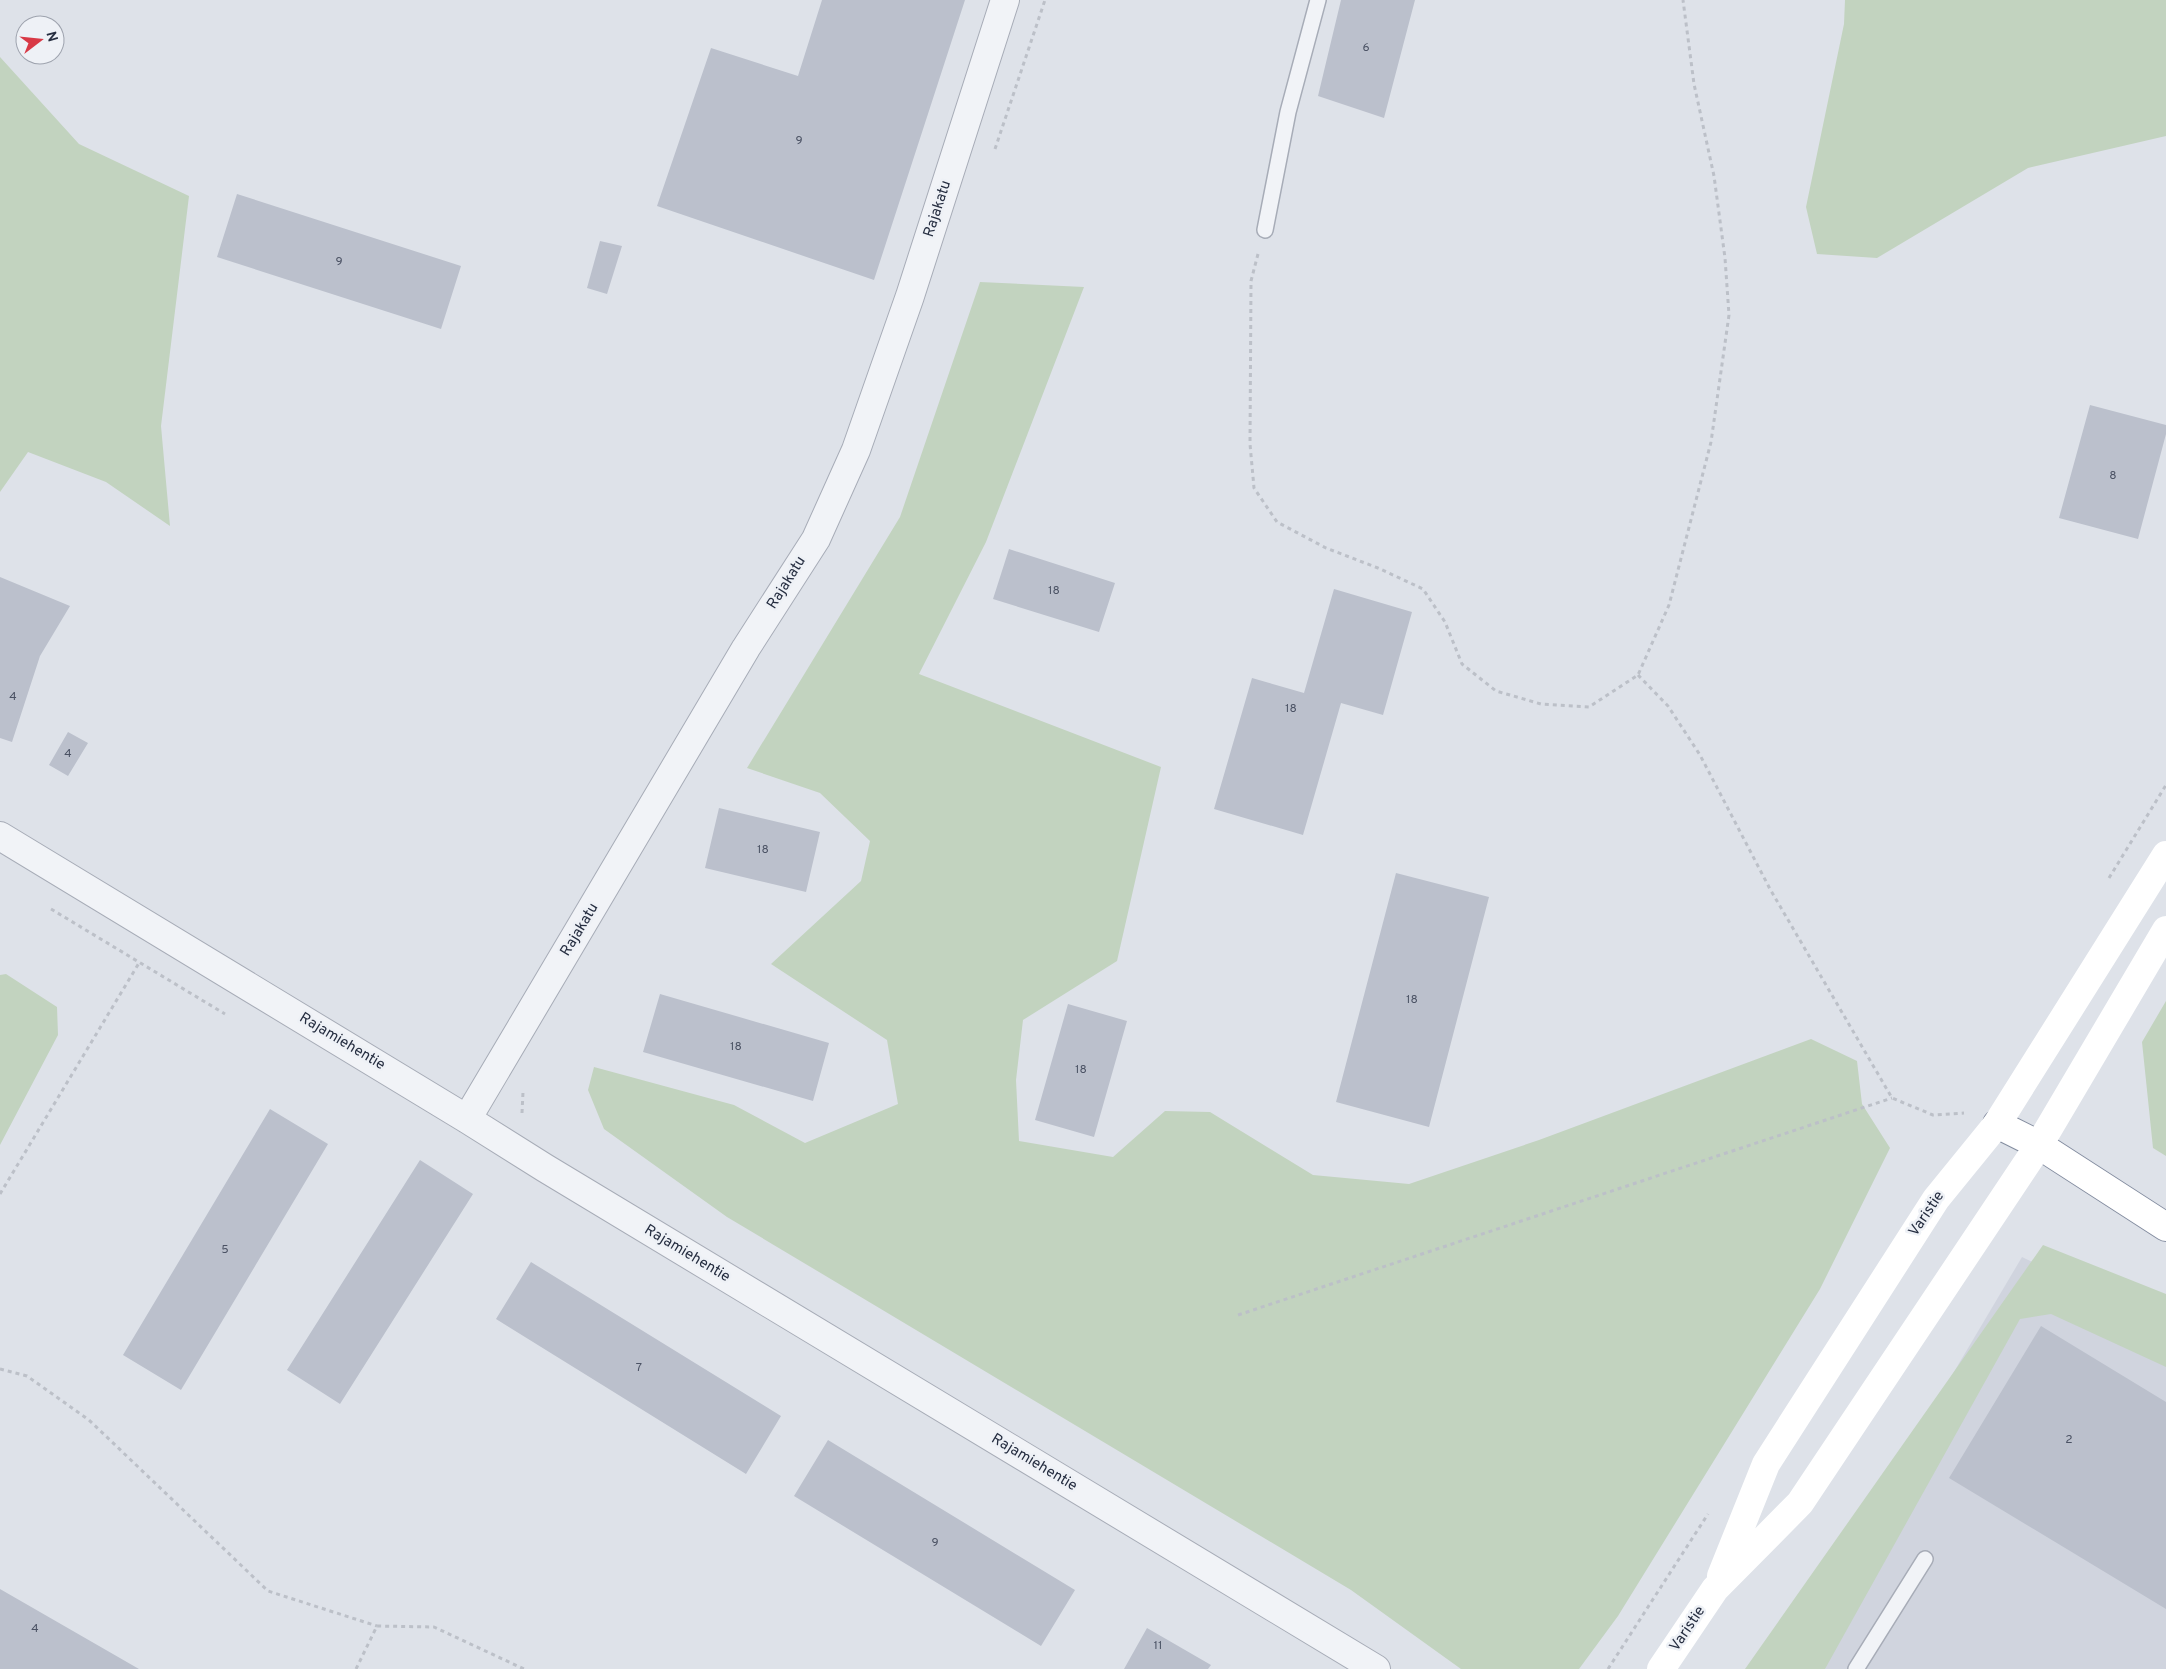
<svg xmlns="http://www.w3.org/2000/svg" width="2166" height="1669" viewBox="0 0 2166 1669" font-family="Overpass,sans-serif">
<style>
.built{fill:#d0d4de}
.green{fill:#c2d3bf}
.building{fill:#bbc0cc}
.lines{fill:none;stroke-linecap:round;stroke-linejoin:round}
.lane-casing{stroke:#a7acb7;stroke-width:18}
.street-casing{stroke:#a7acb7;stroke-width:30}
.highway-casing{stroke:#848da0;stroke-width:30}
.path{stroke:#bcc0c8;stroke-width:3;stroke-dasharray:4 4;stroke-linecap:butt}
.lane{stroke:#f1f3f7;stroke-width:15}
.street{stroke:#f1f3f7;stroke-width:28}
.secondary{stroke:#fff;stroke-width:28}
.highway{stroke:#fff;stroke-width:28}
.labels{text-anchor:middle;dominant-baseline:central;stroke-width:5;stroke-linejoin:round;paint-order:stroke}
.number-label{font-size:12px;fill:#4b5264}
.street-label{font-size:15px;fill:#262e41;stroke:#eef1f6}
</style>
<rect width="100%" height="100%" fill="#dee2e9"/>
<path class="built" d="M2022 1257 2166 1325V1669H1778Z"/>
<path class="green" d="M1845 0H2166V136L2028 168 1877 258 1817 254 1806 207 1844 24Z
M0 57 79 144 189 196 161 426 170 526 106 482 28 452 0 492Z
M980 282 1084 287 986 542 919 674 1161 767 1117 961 1023 1020 1016 1080 1019 1141 1113 1157 1165 1111 1210 1112 1313 1175 1409 1184 1539 1140 1811 1039 1857 1061 1862 1104 1890 1148 1820 1289 1618 1616 1579 1669H1461L1351 1590 727 1217 604 1129 588 1090 594 1067 734 1105 805 1143 898 1104 887 1040 771 964 861 881 870 841 820 793 747 768 900 517Z
M6 974 57 1007 58 1035 0 1145V975Z
M2166 1001V1156L2153 1148 2142 1042Z
M2043 1245 2166 1294V1367L2051 1314 2020 1319 1825 1669H1745Z"/>
<path class="building" d="M822 0H965L874 280 657 206 711 48 798 76Z
M1341 0H1415L1384 118 1318 96Z
M237 194 461 266 441 329 217 257Z
M600 241 622 246 607 294 587 288Z
M2090 405 2166 425V434L2138 539 2059 518Z
M1009 549 1115 583 1099 632 993 599Z
M0 577 70 606 40 656 12 742 0 738Z
M1334 589 1412 612 1383 715 1341 703 1303 835 1214 809 1252 678 1304 693Z
M68 732 88 743 68 776 49 765Z
M719 808 820 832 806 892 705 868Z
M1396 873 1489 897 1429 1127 1336 1102Z
M660 994 829 1043 813 1101 643 1052Z
M1068 1004 1127 1021 1094 1137 1035 1120Z
M270 1109 328 1144 181 1390 123 1355Z
M420 1160 473 1194 340 1404 287 1370Z
M531 1262 781 1416 746 1474 496 1319Z
M2041 1326 2166 1402V1609L1949 1478Z
M828 1440 1075 1590 1041 1646 794 1496Z
M0 1589 139 1669H0Z
M1147 1628 1211 1665 1208 1669H1124Z"/>
<g class="lines">
<g class="lane-casing">
<path id="lane" d="M1265 230 1288 112 1318 0
M1856 1669 1925 1559"/>
</g>
<g class="street-casing">
<path id="street" d="M0 836 467 1119 545 1168 1376 1669
M467 1119 746 648 816 539 856 450 910 296 1005 0"/>
</g>
<g class="highway-casing">
<path id="highway" d="M1997 1124 2039 1145 2166 1227"/>
</g>
<path class="path" d="M995 149 1045 0
M1258 254 1251 281 1250 444 1254 488 1277 522 1326 548 1378 568 1423 589 1445 622 1462 664 1496 691 1541 704 1589 707 1638 675 1669 605 1711 442 1729 315 1725 258 1714 176 1694 84 1683 0
M1638 675 1668 706 1700 755 1770 889 1892 1098 1933 1115 1964 1113
M2109 878 2166 785
M51 909 225 1014
M522 1113 523 1092
M0 1194 139 963
M1238 1315 1892 1098
M0 1369 27 1376 89 1420 268 1591 377 1626
M356 1669 377 1626 434 1627 524 1669
M1608 1669 1708 1514"/>
<use href="#lane" class="lane"/>
<use href="#street" class="street"/>
<path class="secondary" d="M1721 1576 1766 1464 1936 1199 1997 1124 2166 855
M1661 1669 1715 1589 1800 1503 2039 1145 2166 930"/>
<use href="#highway" class="highway"/>
</g>
<g class="labels">
<g class="number-label">
<text x="1366" y="48">6</text>
<text x="799" y="141">9</text>
<text x="339" y="262">9</text>
<text x="2113" y="476">8</text>
<text x="1054" y="591">18</text>
<text x="13" y="697">4</text>
<text x="1291" y="709">18</text>
<text x="68" y="754">4</text>
<text x="763" y="850">18</text>
<text x="1412" y="1000">18</text>
<text x="736" y="1047">18</text>
<text x="1081" y="1070">18</text>
<text x="225" y="1250">5</text>
<text x="639" y="1368">7</text>
<text x="2069" y="1440">2</text>
<text x="935" y="1543">9</text>
<text x="35" y="1629">4</text>
<text x="1158" y="1646">11</text>
</g>
<g class="street-label">
<text transform="translate(938 209) rotate(-72)">Rajakatu</text>
<text transform="translate(787 583) rotate(-58)">Rajakatu</text>
<text transform="translate(580 930) rotate(-59)">Rajakatu</text>
<text transform="translate(342 1042) rotate(31)">Rajamiehentie</text>
<text transform="translate(1927 1214) rotate(-56)">Varistie</text>
<text transform="translate(687 1254) rotate(31)">Rajamiehentie</text>
<text transform="translate(1034 1463) rotate(31)">Rajamiehentie</text>
<text transform="translate(1688 1629) rotate(-56)">Varistie</text>
</g>
</g>
<g transform="translate(40 40) rotate(74)"><circle r="24" fill="#eef1f6" stroke="#9ea3ae"/>
<path d="M0-4L9 19L0 12L-9 19Z" fill="#d83946"/>
<text y="-8" font-size="14" font-weight="bold" text-anchor="middle" fill="#262e41">N</text>
</g>
</svg>
